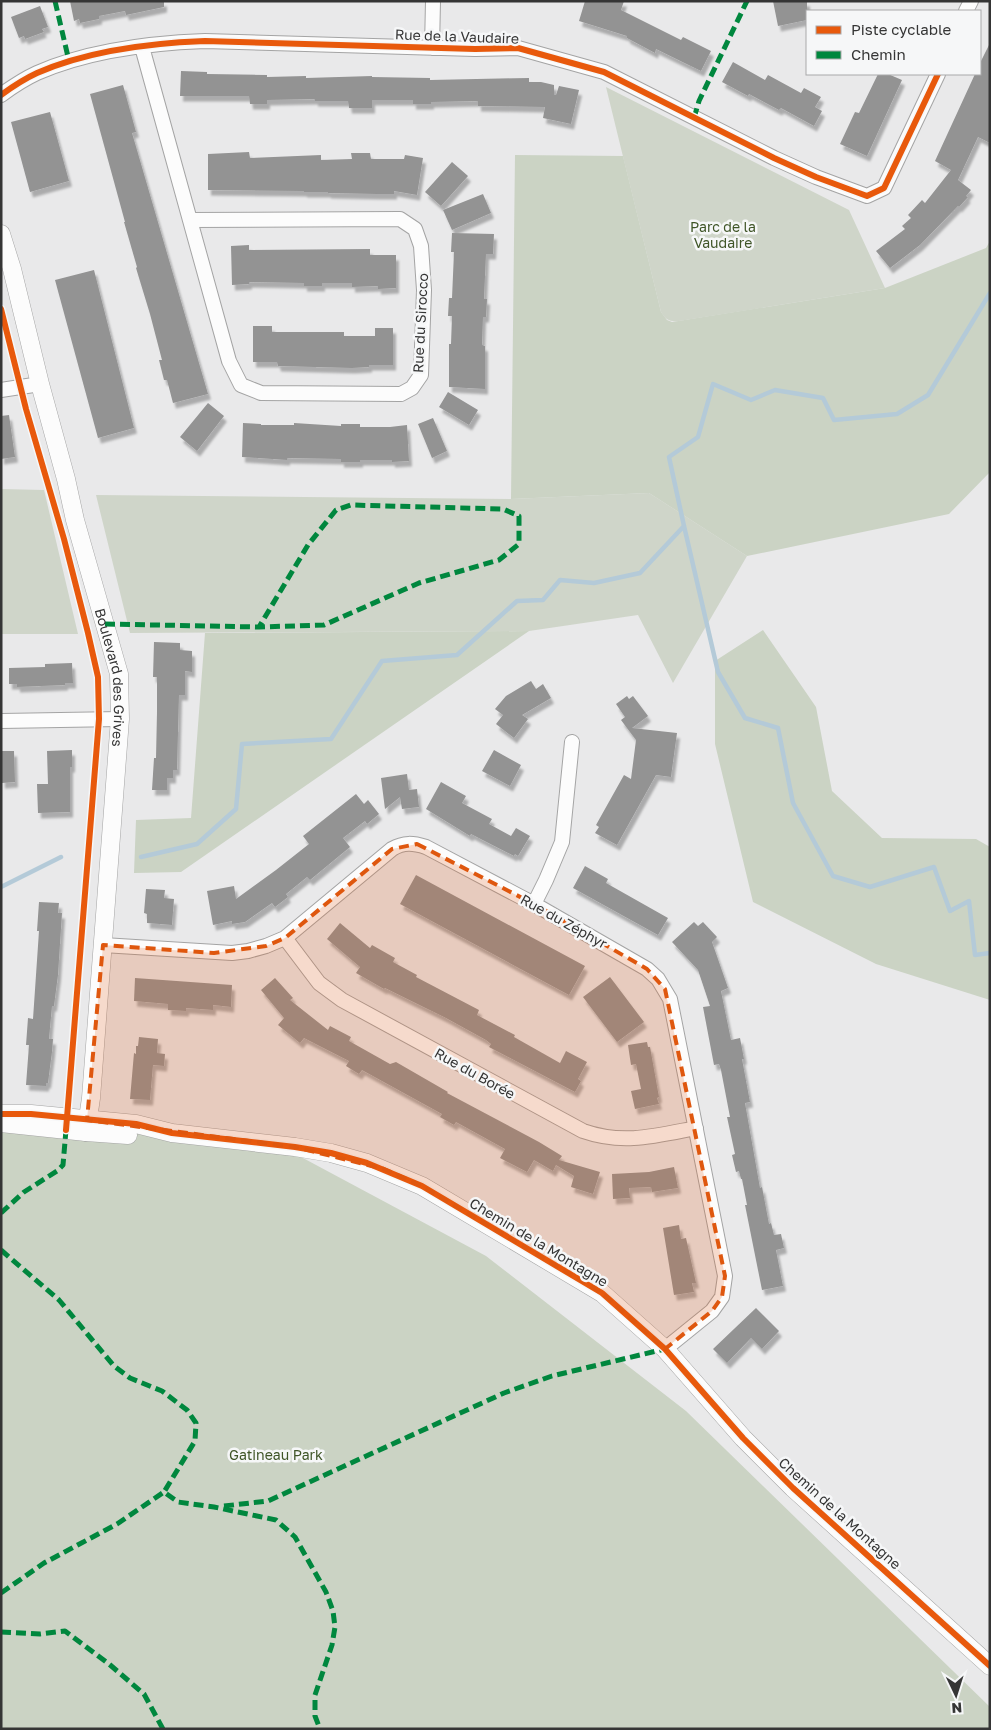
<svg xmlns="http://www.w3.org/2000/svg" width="991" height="1730" viewBox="0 0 991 1730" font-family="'Golos Text',sans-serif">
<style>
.green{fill:#cfd5c9}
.forest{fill:#cbd3c4}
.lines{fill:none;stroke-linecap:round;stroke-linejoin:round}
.stream{stroke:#b4cad8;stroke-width:4.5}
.building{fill:#939393;filter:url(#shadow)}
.minor-casing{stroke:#a4a4a4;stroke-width:16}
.tertiary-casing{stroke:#a4a4a4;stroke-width:19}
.minor{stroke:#fcfcfc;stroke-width:14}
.tertiary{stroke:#fcfcfc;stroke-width:18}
.quiet{stroke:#00873e;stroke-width:5;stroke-dasharray:10 5;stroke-linecap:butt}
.cycleway-casing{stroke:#f6f7f8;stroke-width:9}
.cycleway{stroke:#e8590c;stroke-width:6}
.marked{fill:#df570e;fill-opacity:0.2;stroke:#df570e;stroke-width:4;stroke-dasharray:10 6;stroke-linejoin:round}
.labels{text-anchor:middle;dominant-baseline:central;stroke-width:5;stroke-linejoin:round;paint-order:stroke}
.street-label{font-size:14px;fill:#353535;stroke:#f6f7f8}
.park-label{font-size:14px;fill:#3f5527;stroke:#f6f7f8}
</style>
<defs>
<filter id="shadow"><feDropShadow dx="3" dy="5.5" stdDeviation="1" flood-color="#0004"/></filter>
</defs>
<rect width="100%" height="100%" fill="#e9e9ea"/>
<path class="green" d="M606 87 849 210 885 288 679 321C670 322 666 320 661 312Z
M1 489 44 490 78 634H1Z
M649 493 747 556 673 683 638 615 529 631 130 633 96 495 511 499Z"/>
<path class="forest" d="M515 155 623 156 661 312 667 320 672 322 885 288 986 248 990 241V472L949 514 747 556 649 493 511 499Z
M763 630 816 707 832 791 882 838 976 839 990 847V1000L876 964 753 902 715 744V661Z
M529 631 181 872 134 873 136 820 191 818 205 633Z
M1 1109 260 1135 486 1256 686 1411 990 1707V1729H1Z"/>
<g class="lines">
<path class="stream" d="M990 293 928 395 897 414 834 420 823 398 775 390 751 400 713 384 698 437 669 457 684 526 718 672 745 718 778 728 793 803 833 876 870 887 934 867 950 911 969 901 975 955 990 953
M141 857 197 844 236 809 242 744 331 739 382 661 457 655 517 601 543 600 560 580 594 583 640 573 684 526
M1 887 61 857"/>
</g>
<path class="building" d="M70 1H164V7L126 15 125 11 99 16V19L80 23 79 19 74 21Z
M585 1H624L621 10 681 40 683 37 711 51 701 71 656 49 655 53 627 38V36L579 21Z
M773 1H807V20L778 26Z
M40 6 48 27 42 29 44 32 25 39 24 36 19 38 11 17Z
M990 43V143L978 137 958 180 971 190 966 196 968 197 959 207 958 206 920 245 890 268 876 251 905 229 902 226 911 218 908 215 922 200 925 203 951 170 935 161 975 74H980V63Z
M733 62 765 80 768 75 801 93 804 88 821 97 815 107 822 111 814 126 781 108 779 110 749 94 748 96 722 82Z
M181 71 207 72V74L267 75V77L306 76V78L372 76V77L430 78V80L529 78V82H541L554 85V95H556L559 86 579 90 571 124 543 118 545 107 478 106V101L431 102V104H413V100H372V108H349L348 101H315V99L267 100V104H250L249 96H180Z
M878 74H888L902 80 867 156 840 144 855 112 859 113Z
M123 85 136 132 132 133 208 394 173 403 167 380H164L159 360H162L150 314 136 268 137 267 124 222H125L90 94Z
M50 112 69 181 30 192 11 122Z
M249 152 250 158 321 155V160L352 159 351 153H370L371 159H404L405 155 423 158 417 195 394 191V194H377L328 193V192H304V191L208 190V154Z
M452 162 468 176 441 206 425 192Z
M483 194 491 213 452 230 443 210Z
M452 233 494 234 493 254H486L484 299H487L486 317H483L482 345 485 346V389L449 387V344H451L452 316H448L449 298H452L454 252H451Z
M249 245V250L370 249V255H396V288L378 289V286L352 287V283H322V286H304V283L249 282V284L232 285 231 246Z
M94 270 134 428 98 438 55 280Z
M253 326H272V332H344V336H375V328H393V365H369V367L352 368 278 366 277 362H253Z
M448 392 478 410 469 425 439 407Z
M208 403 224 416 197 451 180 437Z
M9 415 15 457 1 459V416Z
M433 418 447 451 432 458 418 424Z
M243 423 261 424V425H294V423L341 426V424H360V427H390L407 425 409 461 392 462V460H360V462H341V459L287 458V460L242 457Z
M154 642 180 643V650L192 651V672L185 671V695H179L177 770H173V778H167V790H152L154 758H156L157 712V677H153Z
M72 663 73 683H65V685L17 687V684H9V668L45 667V664Z
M531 681 536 689 543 684 551 698 522 715 528 719 514 738 496 724 503 715 495 709 506 696Z
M627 696 629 699 633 696 648 716 632 728 677 733 671 777 656 775 617 845 595 833 599 827 596 825 624 775 631 779 636 740 621 720 625 717 616 704Z
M72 750V767H70V812L38 813 37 784H48L47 751Z
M494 750 521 765 510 786 482 771Z
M1 751H14L15 782 2 783Z
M407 774 409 790 417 789 419 807 402 809 400 797 385 809 381 778Z
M441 782 466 796 462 803 492 819 489 824 511 836 516 828 530 836 518 856 515 854 514 856 471 834 470 836 426 809Z
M356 794 364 804 368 800 379 814 367 824 365 821 343 838 350 847 310 880 307 877 286 894 288 897 275 907 272 903 245 922 232 924V921L213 925 207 891 234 886 236 899 276 870 309 844 303 836Z
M585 866 608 879 606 883 668 918 658 935 573 888Z
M416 875 585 966 569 995 400 904Z
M146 889 165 890 164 898 174 899 172 925 147 923V914L144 913Z
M39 902 59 903 58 913H62L58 975 54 1006H52L49 1039H53L52 1052 48 1083H46V1086L26 1085 29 1045H26L28 1018 33 1019 39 931H37Z
M694 922 698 926 703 922 717 937 712 942 728 988 721 991 731 1040 740 1038 744 1059H742L750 1102 745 1103 760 1188 762 1187 769 1224 771 1223 774 1235 781 1234 784 1248 776 1250 783 1286 762 1290 745 1205H747L742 1179H741L739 1171 736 1172 732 1155 735 1154 727 1117H730L721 1070 719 1064 714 1065 703 1007 710 1006 698 970 672 942Z
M340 923 370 948 372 945 395 958 393 962 417 975 416 977 479 1010 477 1015 515 1035 514 1037 560 1063 566 1051 587 1062 578 1079 581 1081 575 1092 489 1047 491 1044 486 1040 446 1018 385 988 384 989 356 973 360 967 327 939Z
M610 977 644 1022 617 1042 583 997Z
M135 978 232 985 231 1007 213 1005V1010L186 1008V1011L168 1010V1004L134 1001Z
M275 978 293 998 290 1000 328 1030 330 1026 351 1037 349 1041 390 1064 396 1062 448 1092 447 1093 539 1142 562 1156 559 1160 600 1172 593 1194 571 1187 574 1176 556 1165 553 1171 534 1160 527 1172 500 1158 505 1149 456 1122 454 1125 440 1117 442 1114 362 1070 359 1074 346 1066 349 1061 304 1038 300 1043 278 1025 284 1018 261 990Z
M139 1037 158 1039 157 1053 165 1054 164 1066 153 1065 150 1100 130 1099 134 1053 136 1054V1046H138Z
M647 1042 648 1047H650L659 1097 657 1098 659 1104 635 1109 631 1091 641 1089 636 1064 631 1065 628 1045Z
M674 1167 678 1188 652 1192 651 1187 629 1188 630 1198 613 1199 612 1174 649 1172Z
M679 1225 681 1239 686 1238 696 1283H692L694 1292 674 1295 663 1228Z
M756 1308 779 1331 762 1349 751 1338 727 1363 713 1349Z"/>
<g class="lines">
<g class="minor-casing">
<path id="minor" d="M966 11 971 1
M142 47 229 361 241 385 261 393 401 394 412 388 421 375 424 290 421 246 415 229 400 219 190 220
M432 48 433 1
M1 95C12 87 24 79 37 73 87 51 151 43 205 41L475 49 518 48 604 72 774 158 816 177 867 196 884 188 938 74
M1 390 40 384
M1 721 120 719
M534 904 546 880 562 842 572 742
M285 938 319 983 342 1000 583 1131C623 1145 655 1136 696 1128
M103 945 232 953 248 951 266 946 285 938 392 849C404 842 413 843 426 847L534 904 647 969 658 979 670 999 725 1276 722 1297 712 1311 665 1349"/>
</g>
<g class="tertiary-casing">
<g id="tertiary">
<path id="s1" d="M1 234 12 269 40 384 66 479 75 520 119 674 120 719 91 1098 86 1132"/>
<path d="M1 1114H31L136 1124 172 1133 295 1147 331 1153 367 1163 422 1186 602 1293 665 1349 743 1438 793 1488 990 1666"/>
<path d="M1 1123 86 1132 128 1135"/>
</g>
</g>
<use href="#minor" class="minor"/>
<use href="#tertiary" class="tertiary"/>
<path class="quiet" d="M55 1 69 61
M694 118 699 101 747 1
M105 624 259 627 324 625 419 583 499 560 519 544V516L503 509 351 505 336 510 308 545 259 627
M1 1213 24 1192 57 1171 63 1165 66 1130
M1 1250 59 1300 114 1366 130 1378 162 1391 187 1410 196 1423 195 1441 164 1492
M224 1506 268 1501 504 1393 552 1376 665 1349
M1 1593 44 1563 117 1524 164 1492 178 1502 214 1507 276 1520 295 1537 326 1592 333 1611 335 1627 332 1645 315 1695V1716L320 1729
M1 1632 40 1634 65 1631 109 1664 144 1694 163 1729"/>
<g class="cycleway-casing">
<path id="cycleway" d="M1 95C12 87 24 79 37 73 87 51 151 43 205 41L475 49 518 48 604 72 774 158 816 177 867 196 884 188 938 74
M1 309 26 409 64 539 88 633 98 677 99 719 66 1130
M1 1114H31L136 1124 172 1133 295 1147 331 1153 367 1163 422 1186 602 1293 665 1349 743 1438 793 1488 990 1666"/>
</g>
<use href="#cycleway" class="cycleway"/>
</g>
<path class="marked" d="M417 844 534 904 647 969 665 989 725 1276 722 1297 712 1311 665 1349 602 1293 422 1186 384 1169 295 1147 87 1120 103 945 214 953 266 946 285 938 392 849Z"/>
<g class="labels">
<g class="street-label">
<text transform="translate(457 36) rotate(2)">Rue de la Vaudaire</text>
<text transform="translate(420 323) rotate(-87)">Rue du Sirocco</text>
<text stroke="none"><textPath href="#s1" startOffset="458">Boulevard des Grives</textPath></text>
<text transform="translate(564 921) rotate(29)">Rue du Zéphyr</text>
<text transform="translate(475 1073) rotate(29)">Rue du Borée</text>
<text transform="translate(539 1242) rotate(31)">Chemin de la Montagne</text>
<text transform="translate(840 1513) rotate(42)">Chemin de la Montagne</text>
</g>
<g class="park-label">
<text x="723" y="226">Parc de la<tspan x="723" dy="16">Vaudaire</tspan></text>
<text x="276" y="1454">Gatineau Park</text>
</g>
</g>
<rect width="991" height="1730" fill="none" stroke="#353535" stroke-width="5"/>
<rect x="806" y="10" width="175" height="65" fill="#f6f7f8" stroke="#a9a9aa"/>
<rect x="816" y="26" width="25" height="8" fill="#e8590c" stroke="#a9a9aa"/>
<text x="851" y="35" font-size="15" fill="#353535">Piste cyclable</text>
<rect x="816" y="51" width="25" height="8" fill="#00873e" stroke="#a9a9aa"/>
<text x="851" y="60" font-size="15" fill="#353535">Chemin</text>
<g transform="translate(956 1695) rotate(176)" stroke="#f6f7f8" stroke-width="4" paint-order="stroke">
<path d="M0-4L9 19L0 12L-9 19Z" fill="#353535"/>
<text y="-8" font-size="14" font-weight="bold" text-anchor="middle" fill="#353535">N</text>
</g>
</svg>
